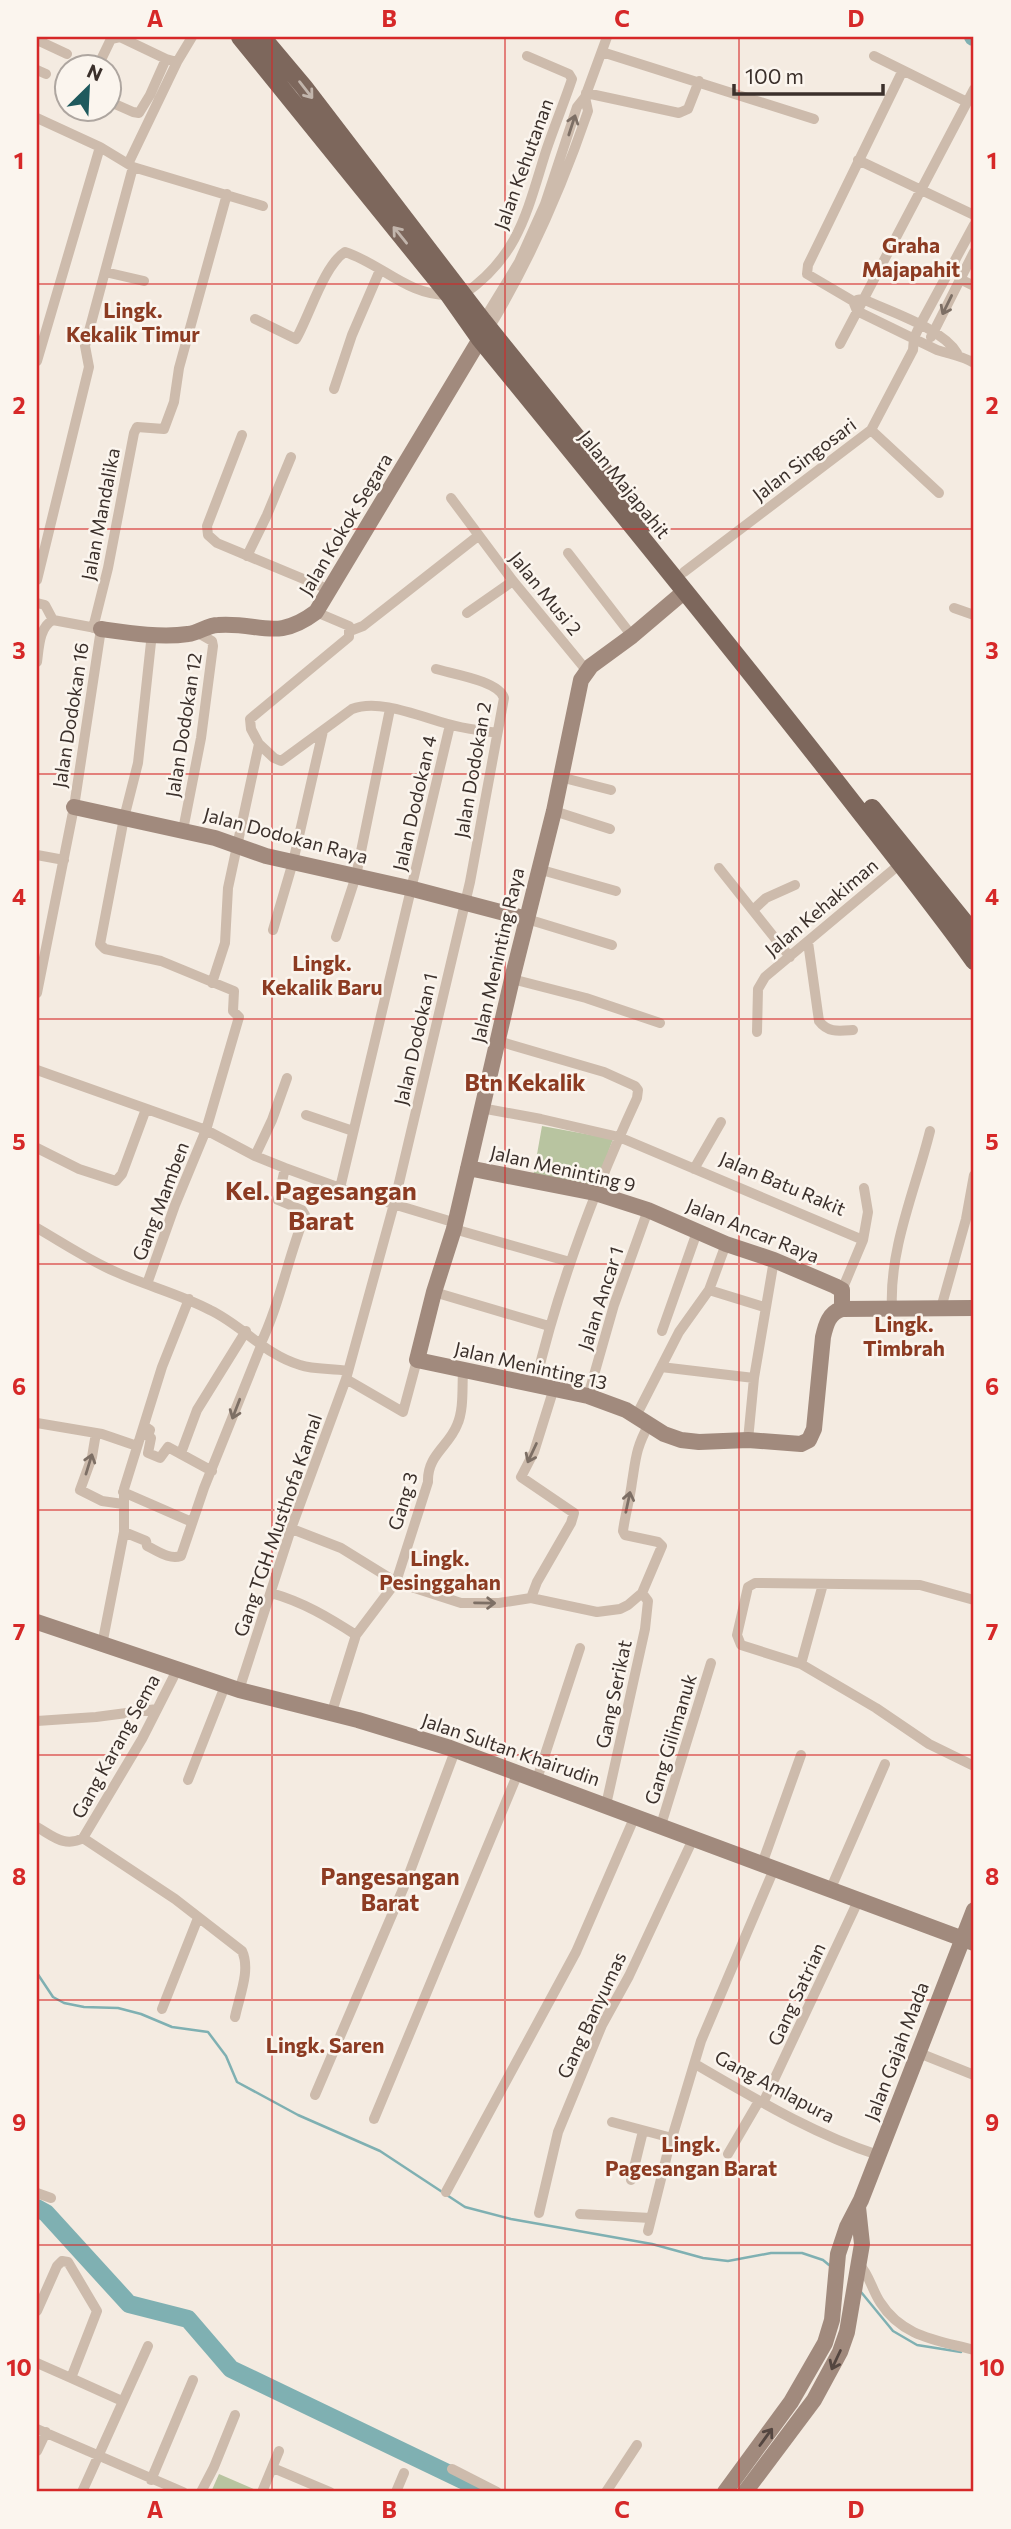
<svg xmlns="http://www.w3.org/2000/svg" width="1011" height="2529" viewBox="0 0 1011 2529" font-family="Commissioner,sans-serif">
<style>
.green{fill:#b8c4a0}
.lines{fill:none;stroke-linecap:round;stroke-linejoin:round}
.stream{stroke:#7fb0b2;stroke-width:2.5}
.river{stroke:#7fb0b2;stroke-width:18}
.street{stroke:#cdbbac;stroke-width:10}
.secondary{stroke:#a18a7d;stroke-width:16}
.primary{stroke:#7d675c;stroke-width:18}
.oneway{stroke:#c2b5ac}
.oneway2{stroke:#7d6f65}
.oneway3{stroke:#544640}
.grid{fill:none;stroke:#d62828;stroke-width:2;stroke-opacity:0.55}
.labels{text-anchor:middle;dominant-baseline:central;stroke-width:5;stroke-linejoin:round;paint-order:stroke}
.street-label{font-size:19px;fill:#3b302b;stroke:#fbf5ee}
.neighbourhood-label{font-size:21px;font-weight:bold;fill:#8c3b22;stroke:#fbf5ee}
.quarter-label{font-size:23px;font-weight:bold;fill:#8c3b22;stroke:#fbf5ee}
.district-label{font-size:26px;font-weight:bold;fill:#8c3b22;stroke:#fbf5ee}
.neatline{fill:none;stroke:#d62828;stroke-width:2.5}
.grid-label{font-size:23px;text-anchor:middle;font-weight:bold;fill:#d62828}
</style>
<rect width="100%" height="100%" fill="#f4ebe1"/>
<path class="green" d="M542 1126 613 1139 595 1189 533 1177Z
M219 2474 256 2490 255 2492H211Z"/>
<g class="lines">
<path class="stream" d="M37 1973 53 1997 64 2003 84 2007 118 2008 141 2014 172 2027 208 2032 226 2056 237 2082 298 2115 380 2151 465 2207 511 2219 652 2244 703 2258 728 2261 771 2253H802L823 2260 829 2265
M861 2292 893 2331 917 2345 961 2352"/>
<path class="river" d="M973 37H974
M37 2208 46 2213 129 2304 188 2319 231 2369 481 2489"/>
<path class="street" d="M37 40 67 54
M602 52 814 119
M874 56 967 102
M98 66 111 39 120 37 166 59 177 62
M37 70 46 74
M902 72 808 265 807 274 853 301 857 311 937 350C952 355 960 355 974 363
M586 93 679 113 688 109 699 81
M108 101 133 112 139 113 150 95 166 59
M37 118 100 147 133 167 263 206
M858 160 974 215
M128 164 177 62 192 37
M105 272 144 281
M960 279 974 286
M464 294C519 256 527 211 546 151 554 127 564 103 572 79L569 74 527 56
M857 300 863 299C890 312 942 328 957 353
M255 319 296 339C309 317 324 265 345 252 382 264 408 296 449 295
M483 321 519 262 545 204 577 107 585 97 607 37
M489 328C531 259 562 187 588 111L585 97
M931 337 974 252
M840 344 974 89
M37 361 100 147
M334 389 352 335 380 270
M871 430 913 350 914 338 920 325 974 225
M242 435 207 526 208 535 217 543 330 590
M451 498 513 581 587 671
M568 553 632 636
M247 556 267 515 291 457
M684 572 871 430 939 493
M37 580 89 367 85 346 133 167
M37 603 45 605 53 620
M954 608 974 615
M467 613 513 581
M93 628 108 568 134 433 137 427 164 429 174 402 179 368 227 194
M350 631 363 626 381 612 478 536
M37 662C39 648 39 627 53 620L101 629 74 807 37 993
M259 744 274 758 281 761 352 709C379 698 421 717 448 724 464 729 481 730 497 733
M560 777 611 790
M554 811 610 829
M183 830 201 738 213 646 212 641 198 633
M37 855 64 860
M719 868 790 957
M538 869 616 891
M753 910 766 898 795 885
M527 919 612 945
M273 930 293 862 323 731
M336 937 356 876 390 709
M808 942 819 1021C828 1033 839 1031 853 1030
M512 979 586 998 660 1023
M212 983 225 943 228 888 259 744 251 729 250 719 349 637V626L316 612
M757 1032 758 989 765 977 900 864
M498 1041 604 1072 635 1086 638 1090 637 1098C594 1191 558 1286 535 1385
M37 1070 206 1130 255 1156 285 1168 340 1188 456 1223
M481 1108 541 1119 619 1137 863 1240 842 1290
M306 1115 353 1131
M37 1148 79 1169 116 1181 122 1174 146 1109
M255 1156 272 1120 287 1078
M694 1169 721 1122
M340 1188 450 725
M37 1228C63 1243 88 1260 116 1272 147 1286 180 1294 210 1310 242 1325 265 1355 300 1365 315 1370 332 1368 348 1371
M454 1229 570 1262
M863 1240 868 1212 864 1188
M147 1284 175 1205 206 1130 239 1017 233 1011 234 991 161 961 105 949 100 944 124 818 138 763 152 633
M709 1290 764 1307
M434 1292 549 1326
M892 1308C889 1248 916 1188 930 1131
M941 1308 966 1219 974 1175
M662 1331 697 1232
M260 1345C280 1304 288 1257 305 1215L302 1210 278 1200 285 1168
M661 1367 754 1378
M346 1379 403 1412 417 1360
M588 1396 614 1305 648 1210
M636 1416 679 1332 709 1290 726 1244
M37 1423 102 1434 137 1446
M145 1430 147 1428 150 1430 148 1436 151 1438 148 1453 160 1458 168 1447 212 1471
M96 1433 92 1457 80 1490 102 1501 123 1504
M748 1440 754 1378 774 1260
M181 1453 197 1410 246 1331
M123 1492 192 1522
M292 1529 341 1548 396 1582 461 1603H499L531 1598 597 1612 620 1609 628 1605 642 1593 662 1546 658 1542 625 1535 623 1531C625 1515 630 1499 632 1482 636 1457 636 1448 649 1424
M124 1532 146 1541 147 1546C158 1551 169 1560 181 1556L204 1488 261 1346
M271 1593C303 1602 328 1617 356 1635
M531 1598 537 1582 571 1523 574 1513 521 1477 534 1452 554 1388
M974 1600 920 1585 755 1583 748 1587 737 1635 741 1645 801 1664 876 1708 929 1744 974 1766
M102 1645 124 1532V1489L162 1367 189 1299
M801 1664 823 1584
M239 1690 292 1526 346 1379 394 1204 470 882 504 698C499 681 453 674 436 669
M331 1715 356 1635 396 1582 428 1482C427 1455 449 1446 457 1425 464 1410 462 1388 463 1371
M37 1721 96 1717 157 1709
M537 1779 580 1648
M188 1780 225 1686
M606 1805 645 1629 648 1601 642 1593
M661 1825 711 1663
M37 1827C53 1836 65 1848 83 1838L142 1739 177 1670
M83 1838 175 1899 242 1951C251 1970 239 1997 235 2017
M762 1864 801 1755
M831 1888 885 1764
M162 2009 198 1918
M919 2053 974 2075
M695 2064C754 2098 813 2134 878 2155
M315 2095 406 1882 455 1751
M763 2103 859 1899
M374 2119 518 1773
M612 2122 672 2138
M728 2154 759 2101
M631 2180 643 2131
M446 2192 576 1952 635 1816
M37 2193 51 2198
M539 2213 558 2132 602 2025 629 1976 693 1839
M580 2214 650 2218
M648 2231 668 2151 701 2041 774 1869
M859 2264C869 2274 872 2290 880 2302 902 2337 937 2340 974 2350
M37 2311 57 2266 62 2261 68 2262 97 2311 71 2378 122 2401
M37 2363 71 2378
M37 2429 183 2492
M37 2451 46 2432
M273 2468 330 2492
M452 2469 497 2492
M151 2480 193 2380
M82 2492 148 2346
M201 2492 214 2467 235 2415
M262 2492 279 2451
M396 2492 404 2473
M606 2492 637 2445"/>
<path class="secondary" d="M685 591 632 636 591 666 581 680 554 811 512 979 454 1229 434 1292 417 1360 588 1396 626 1410 664 1434 681 1440 699 1442 748 1440 801 1444 809 1440 814 1429 823 1337C826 1324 829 1313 842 1309L974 1308
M101 629C129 633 161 638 188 634 199 633 207 625 218 625 261 622 276 642 316 612L480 339
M74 807 215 838 266 856 413 889 527 919
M468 1168 595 1193 648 1210 726 1244 774 1260 835 1286 842 1290V1309
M37 1622 239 1690 358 1720 450 1748 974 1943
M725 2492 791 2402 825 2343 832 2320 838 2254 847 2227 861 2200 974 1910
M745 2492 814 2400 840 2352 847 2332 862 2244 858 2207"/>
<path class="primary" d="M240 37 449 295 480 339C601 487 721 634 839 785 884 843 931 901 974 961
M262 37 304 87 483 321 646 523
M872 808 974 934"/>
</g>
<defs><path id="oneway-shaft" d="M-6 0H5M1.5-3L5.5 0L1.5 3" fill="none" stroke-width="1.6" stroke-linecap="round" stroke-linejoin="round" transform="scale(1.75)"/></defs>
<g class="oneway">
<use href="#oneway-shaft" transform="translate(306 90) rotate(52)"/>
<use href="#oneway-shaft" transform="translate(400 235) rotate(-129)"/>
</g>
<g class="oneway2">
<use href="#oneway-shaft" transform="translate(572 125) rotate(-72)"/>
<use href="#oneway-shaft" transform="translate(947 305) rotate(116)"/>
<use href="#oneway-shaft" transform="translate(236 1409) rotate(111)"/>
<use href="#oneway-shaft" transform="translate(532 1453) rotate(115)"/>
<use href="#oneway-shaft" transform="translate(89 1464) rotate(-73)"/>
<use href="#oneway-shaft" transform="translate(628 1502) rotate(-78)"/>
<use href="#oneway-shaft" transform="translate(485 1603) rotate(1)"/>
</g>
<g class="oneway3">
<use href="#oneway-shaft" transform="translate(836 2360) rotate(115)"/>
<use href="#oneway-shaft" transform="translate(766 2437) rotate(-54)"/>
</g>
<path class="grid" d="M272 37V2492M505 37V2492M739 37V2492M37 284H974M37 529H974M37 774H974M37 1019H974M37 1264H974M37 1510H974M37 1755H974M37 2000H974M37 2245H974"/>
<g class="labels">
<g class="street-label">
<text transform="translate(523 164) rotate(-70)">Jalan Kehutanan</text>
<text transform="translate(804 459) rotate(-37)">Jalan Singosari</text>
<text transform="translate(625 484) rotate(51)">Jalan Majapahit</text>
<text transform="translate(100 514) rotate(-79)">Jalan Mandalika</text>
<text transform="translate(345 524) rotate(-59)">Jalan Kokok Segara</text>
<text transform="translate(546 593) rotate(51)">Jalan Musi 2</text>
<text transform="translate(70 715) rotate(-81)">Jalan Dodokan 16</text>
<text transform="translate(183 725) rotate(-81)">Jalan Dodokan 12</text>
<text transform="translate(472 770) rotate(-80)">Jalan Dodokan 2</text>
<text transform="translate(414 803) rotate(-77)">Jalan Dodokan 4</text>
<text transform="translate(286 835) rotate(15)">Jalan Dodokan Raya</text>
<text transform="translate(821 907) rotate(-40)">Jalan Kehakiman</text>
<text transform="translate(497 955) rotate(-77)">Jalan Meninting Raya</text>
<text transform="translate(415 1039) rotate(-77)">Jalan Dodokan 1</text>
<text transform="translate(563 1168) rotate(13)">Jalan Meninting 9</text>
<text transform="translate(783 1183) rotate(23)">Jalan Batu Rakit</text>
<text transform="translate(160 1201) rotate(-69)">Gang Mamben</text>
<text transform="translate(753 1230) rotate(22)">Jalan Ancar Raya</text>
<text transform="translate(600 1298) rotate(-72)">Jalan Ancar 1</text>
<text transform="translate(531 1365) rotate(13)">Jalan Meninting 13</text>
<text transform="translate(402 1501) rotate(-73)">Gang 3</text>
<text transform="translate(277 1525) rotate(-71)">Gang TGH Musthofa Kamal</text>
<text transform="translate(613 1694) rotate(-78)">Gang Serikat</text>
<text transform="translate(670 1739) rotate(-73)">Gang Gilimanuk</text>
<text transform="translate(115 1746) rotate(-61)">Gang Karang Sema</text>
<text transform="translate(511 1749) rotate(19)">Jalan Sultan Khairudin</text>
<text transform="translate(796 1994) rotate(-65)">Gang Satrian</text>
<text transform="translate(591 2015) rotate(-65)">Gang Banyumas</text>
<text transform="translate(896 2051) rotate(-69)">Jalan Gajah Mada</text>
<text transform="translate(775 2086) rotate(28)">Gang Amlapura</text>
</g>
<g class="neighbourhood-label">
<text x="911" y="244">Graha<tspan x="911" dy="24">Majapahit</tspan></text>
<text x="133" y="309">Lingk.<tspan x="133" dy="24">Kekalik Timur</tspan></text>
<text x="322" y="962">Lingk.<tspan x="322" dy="24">Kekalik Baru</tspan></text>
<text x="904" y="1323">Lingk.<tspan x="904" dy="24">Timbrah</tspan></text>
<text x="440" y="1557">Lingk.<tspan x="440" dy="24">Pesinggahan</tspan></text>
<text x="325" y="2044">Lingk. Saren</text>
<text x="691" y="2143">Lingk.<tspan x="691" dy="24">Pagesangan Barat</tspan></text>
</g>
<g class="quarter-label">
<text x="525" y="1082">Btn Kekalik</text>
<text x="390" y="1876">Pangesangan<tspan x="390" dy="26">Barat</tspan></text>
</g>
<g class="district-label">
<text x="321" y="1189">Kel. Pagesangan<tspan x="321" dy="30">Barat</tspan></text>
</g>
</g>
<rect width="1011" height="2529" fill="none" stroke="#fbf5ee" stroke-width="77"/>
<g transform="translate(88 88) rotate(24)"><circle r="33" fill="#fbf5ee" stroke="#aea6a0" stroke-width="2"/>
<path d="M0-5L12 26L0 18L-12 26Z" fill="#1f5a5e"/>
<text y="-10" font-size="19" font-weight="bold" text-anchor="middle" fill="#3b302b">N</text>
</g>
<path d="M734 84v10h149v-10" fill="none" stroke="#3b302b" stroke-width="3.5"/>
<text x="745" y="84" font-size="21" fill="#3b302b" stroke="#fbf5ee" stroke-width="5" paint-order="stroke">100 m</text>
<rect x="38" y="38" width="934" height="2452" class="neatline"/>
<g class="grid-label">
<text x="155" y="27">A</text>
<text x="389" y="27">B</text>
<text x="622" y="27">C</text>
<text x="856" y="27">D</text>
<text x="19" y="169">1</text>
<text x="992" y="169">1</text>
<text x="19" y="414">2</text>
<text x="992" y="414">2</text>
<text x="19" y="659">3</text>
<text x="992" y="659">3</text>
<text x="19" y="905">4</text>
<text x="992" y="905">4</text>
<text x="19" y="1150">5</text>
<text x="992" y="1150">5</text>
<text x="19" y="1395">6</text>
<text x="992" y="1395">6</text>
<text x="19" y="1640">7</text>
<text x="992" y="1640">7</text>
<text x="19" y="1885">8</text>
<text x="992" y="1885">8</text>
<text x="19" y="2131">9</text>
<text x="992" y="2131">9</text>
<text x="19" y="2376">10</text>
<text x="992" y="2376">10</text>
<text x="155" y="2518">A</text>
<text x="389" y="2518">B</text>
<text x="622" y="2518">C</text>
<text x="856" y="2518">D</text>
</g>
</svg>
